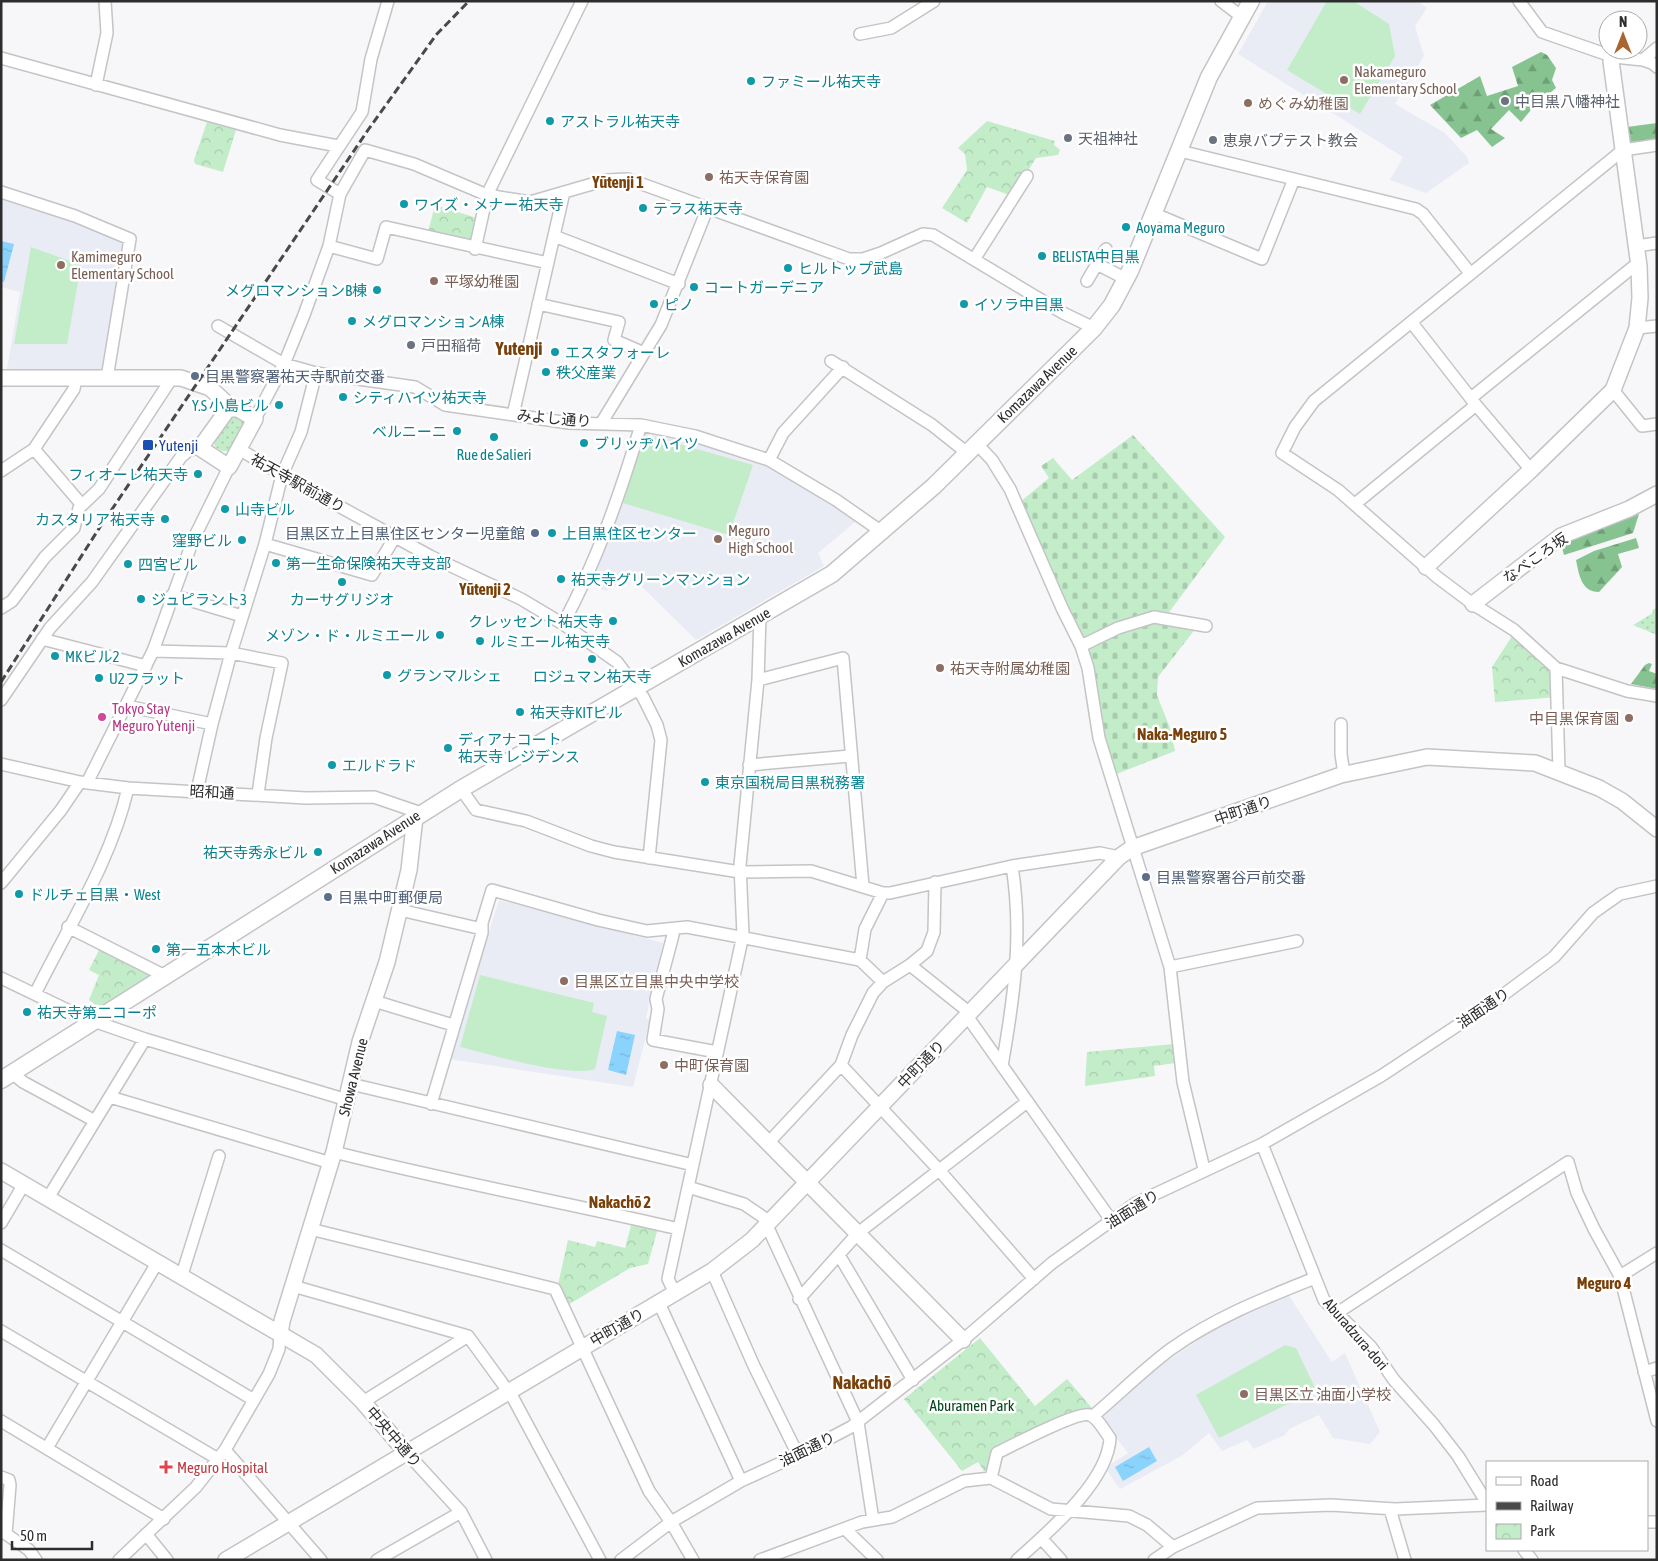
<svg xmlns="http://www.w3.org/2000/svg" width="1658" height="1561" viewBox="0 0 1658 1561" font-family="'Asap Condensed','Noto Sans JP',sans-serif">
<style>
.built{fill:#e9ecf5}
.grass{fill:url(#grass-dots)}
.forest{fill:url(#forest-firs)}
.cemetery{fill:url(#cemetery-stones)}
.park{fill:url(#park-crowns)}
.pitch{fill:#c3ecc9}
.water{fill:url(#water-ripples)}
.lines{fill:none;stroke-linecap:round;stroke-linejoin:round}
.minor-casing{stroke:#c4c4c6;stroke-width:14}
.tertiary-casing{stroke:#c4c4c6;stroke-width:18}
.secondary-casing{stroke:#c4c4c6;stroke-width:19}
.minor{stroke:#fff;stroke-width:11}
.tertiary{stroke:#fff;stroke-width:15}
.secondary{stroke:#fff;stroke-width:16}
.rail{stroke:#49494a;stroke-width:3;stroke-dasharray:8 4;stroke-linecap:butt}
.education-dot{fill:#8d6e63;stroke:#fff;stroke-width:2}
.culture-dot{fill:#0f9aa8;stroke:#fff;stroke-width:2}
.worship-dot{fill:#6b7280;stroke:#fff;stroke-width:2}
.service-dot{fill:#5c6f8a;stroke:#fff;stroke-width:2}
.transit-dot{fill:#1a4fb4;stroke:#fff;stroke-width:2}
.hotel-dot{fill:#d1479c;stroke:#fff;stroke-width:2}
.health-dot{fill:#e0444e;stroke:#fff;stroke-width:2}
.labels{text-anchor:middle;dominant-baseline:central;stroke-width:5;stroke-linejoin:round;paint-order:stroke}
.education-label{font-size:15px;fill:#785e54;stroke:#fff;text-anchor:start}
.culture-label{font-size:15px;fill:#0d838f;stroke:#fff;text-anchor:start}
.worship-label{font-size:15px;fill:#5b616d;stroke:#fff;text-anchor:start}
.service-label{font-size:15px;fill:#4e5e75;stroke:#fff;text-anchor:start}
.street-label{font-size:15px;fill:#2d2d2d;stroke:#fff}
.transit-label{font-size:15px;fill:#164399;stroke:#fff;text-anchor:start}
.hotel-label{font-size:15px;fill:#b23c85;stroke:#fff;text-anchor:start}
.park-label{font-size:15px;fill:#004619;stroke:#fff}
.health-label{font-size:15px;fill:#be3a42;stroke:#fff;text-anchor:start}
.neighbourhood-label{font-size:16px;font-weight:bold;fill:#79400a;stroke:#fff}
.quarter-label{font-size:18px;font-weight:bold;fill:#79400a;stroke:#fff}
</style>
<defs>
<pattern id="grass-dots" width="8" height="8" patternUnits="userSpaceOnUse" patternTransform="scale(1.25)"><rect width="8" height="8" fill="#c3ecc9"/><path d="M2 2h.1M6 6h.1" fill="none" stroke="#a8cbad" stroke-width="1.8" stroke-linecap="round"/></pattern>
<pattern id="forest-firs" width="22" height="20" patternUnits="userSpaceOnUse" patternTransform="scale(1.25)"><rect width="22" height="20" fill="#87c391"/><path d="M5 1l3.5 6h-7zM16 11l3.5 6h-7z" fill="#6f9f77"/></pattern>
<pattern id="cemetery-stones" width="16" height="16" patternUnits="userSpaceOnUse" patternTransform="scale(1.25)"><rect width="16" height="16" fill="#c3ecc9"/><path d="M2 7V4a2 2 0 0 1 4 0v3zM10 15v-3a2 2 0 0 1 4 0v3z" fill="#a8cbad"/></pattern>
<pattern id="park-crowns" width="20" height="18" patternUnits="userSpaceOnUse" patternTransform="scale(1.25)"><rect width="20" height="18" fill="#c3ecc9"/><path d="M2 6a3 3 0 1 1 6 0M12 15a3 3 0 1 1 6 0" fill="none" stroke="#a8cbad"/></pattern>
<pattern id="water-ripples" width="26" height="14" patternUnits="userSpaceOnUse" patternTransform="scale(1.25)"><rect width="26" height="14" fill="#8ad3fd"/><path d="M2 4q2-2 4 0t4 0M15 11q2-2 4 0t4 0" fill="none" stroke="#77b5d9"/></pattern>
</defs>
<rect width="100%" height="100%" fill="#f7f7f9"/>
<path class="built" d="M1268 1H1417L1427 8 1415 26 1424 56 1395 104 1445 133 1467 157 1469 163 1426 193 1390 180 1403 157 1238 54Z
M1 196 76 219 125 242 103 370 7 369 20 292 1 287Z
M651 430 700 441 768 462 860 518 818 553 824 566 696 640 632 577 606 591 587 583 639 437Z
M499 900 663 943 646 1018 650 1020 633 1087 449 1059Z
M1288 1294 1332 1362 1345 1353 1380 1432 1370 1444 1333 1438 1319 1415 1289 1429 1285 1435 1254 1449 1247 1440 1222 1451 1209 1433 1183 1455 1120 1489 1105 1468 1128 1453 1100 1417 1101 1414 1150 1373 1238 1313Z"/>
<path class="grass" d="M234 415 242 419 244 426 230 451H222L215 447 214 441 227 419Z
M1657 608V635L1633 625 1653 613 1652 610Z"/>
<path class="forest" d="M1541 52 1547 55 1556 68 1552 80 1556 88 1535 105 1521 122 1509 110 1491 129 1505 138 1492 147 1477 130 1461 138 1430 105 1480 76 1487 96 1518 86 1512 67Z
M1657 123V140L1629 142 1627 127Z
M1639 514 1633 533 1564 555 1562 548 1568 542Z
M1636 538 1639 548 1618 554 1622 567 1599 592C1581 592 1579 574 1576 560L1594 551Z
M1649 663 1652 664 1649 671 1657 674V689L1631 684 1645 665Z"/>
<path class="cemetery" d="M1133 435 1225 537 1167 615 1086 639 1082 638 1056 587 1020 502 1049 478 1041 466 1053 458 1072 480Z
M1154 621 1196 628 1158 677 1157 695 1170 728 1175 751 1114 775 1099 728 1087 652 1089 646 1121 631Z"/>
<path class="park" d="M987 121 1055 141 1054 145 1060 150 1058 155 1036 158 1012 196 987 187 967 223 942 208 967 170 965 154 958 148Z
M207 122 236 130 223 172 195 164 194 160Z
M435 205 477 218 472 243 428 232Z
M1514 633 1556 668 1557 697 1495 702 1492 667Z
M100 948 155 975 100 1008 89 1000 99 975 89 970Z
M1174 1044 1175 1063 1154 1066 1155 1076 1085 1086 1087 1052Z
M632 1222 658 1228 648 1264 630 1268 566 1306 557 1289 568 1240 595 1247 597 1241 625 1248Z
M980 1338 1035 1406 1067 1379 1092 1408 1001 1445 990 1469 984 1471 978 1462 962 1471 904 1399Z"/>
<path class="pitch" d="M1327 1H1353L1389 24 1395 56 1360 114 1287 70Z
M31 247 81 265 67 344H14Z
M651 436 753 465 729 535 623 503 643 441Z
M480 975 594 1003 592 1012 607 1016 595 1069C569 1078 489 1054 460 1047Z
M1285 1345 1296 1348 1316 1390 1219 1438 1196 1395Z"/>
<path class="water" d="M1 241 14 244 4 282 1 281Z
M617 1031 635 1035 626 1075 608 1070Z
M1149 1447 1157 1461 1123 1481 1115 1467Z"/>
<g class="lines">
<g class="minor-casing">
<path id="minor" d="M1221 1 1242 17
M1519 1 1542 32 1614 57 1643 60
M860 34 891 28 934 1
M1657 48 1643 60 1652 63 1657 67
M1 58 280 135 338 146
M96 85 107 33 105 1
M1657 145 1623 150 1314 401 1295 427 1282 453 1338 490 1437 577 1473 604 1514 630 1556 668 1627 691 1657 696
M1180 151 1416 209 1423 214 1470 273
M1 192 75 216 130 239 107 378
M340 194 317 180 362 112 371 59 388 1
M1155 214 1262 259 1294 179
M554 236 679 284
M329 246 377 259 386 227 548 263
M1636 246 1657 243
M475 249 487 195 582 1
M975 258 1027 176
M1097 264 1106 249
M1087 281 1097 264 1126 279
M538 304 619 322 614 340 644 353
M1412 323 1476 405 1531 470
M218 326 284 364 316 373 415 387 445 405 569 423 641 425 695 436 769 460 836 500 882 532
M1637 328 1657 326
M831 361 932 425 966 452
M1613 390 1642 426 1657 424
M1471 398 1633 267 1639 266
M513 415 564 192
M255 419 284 364 304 315 329 246 340 194 365 150 414 164 487 195 530 202 606 180 628 179 849 259H863L881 253 923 234 933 235 1063 313 1094 328
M602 422 661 325 708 207
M976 443 992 460 1010 489 1062 608 1081 646 1088 668 1099 738 1170 967 1183 1082 1204 1169
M34 449 82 505
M239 449 282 475 430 556 521 599 563 624 617 662 643 697 657 725 661 740 649 858
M769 460 783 433 843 367
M1 471 34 449 74 389 76 378
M1355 504 1476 405
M265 544 372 575 395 537
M172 595 242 616
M1 608 12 601 45 557 74 528 79 508 99 489 168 384V378
M563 624C597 561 620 494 641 425
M42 639 146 666
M1081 646 1118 628 1154 617 1206 626
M153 651 231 653 282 663 266 738 258 794
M1556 668 1559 771
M758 680 843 658 863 886
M1 700 50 628 92 582 181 457 189 450 200 448
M127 706 212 724
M1341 724V754L1344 774
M1 764 80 782 128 788 306 798 374 797 421 813
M749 765 850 756
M87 783 153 651 193 540 229 467
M461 789 476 810 526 821 591 846 614 852 740 872 811 871 883 893H890L1012 866 1100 853 1119 857
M197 791 212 724 231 653 265 544 282 475 301 432 316 373
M1 883 61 810 80 782
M400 910 482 929
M68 927 165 976
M671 929 673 935 656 999 658 1009 653 1040 717 1052
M860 960 865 929 883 893
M910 965 970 1013
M1170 967 1297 941
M1 978 82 1017 145 1039 347 1100
M35 994C68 927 111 861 128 788
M374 1001 453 1025
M967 1016 1111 1220
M841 1065 939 1170 1034 1279
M1002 1066C1014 997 1023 936 1012 866
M12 1073 23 1082 95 1121
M351 1084 693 1165
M110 1097 331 1163
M431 1104 482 933V923L492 890 598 920 647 931 687 927 860 960 883 982
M769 1142 841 1065 852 1035 873 993 883 982 910 965 927 951 934 932 935 882
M1262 1144 1324 1300 1371 1347 1394 1380 1434 1425 1458 1456 1487 1503
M334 1152C448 1181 564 1202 679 1229
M688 1187 744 1204 763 1217 858 1422 873 1520
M48 1198 145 1039
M1 1223 24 1184
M310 1229 555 1289 649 1491 671 1522 693 1560
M1 1250 254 1400
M839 1255 913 1380
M712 1271 754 1366 798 1455
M1620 1276 1657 1253
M181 1278 219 1156
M293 1286 468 1336 513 1398 600 1560
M675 1293 668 1279 743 935 740 865 758 680 760 616
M799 1299 858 1233 1027 1102
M659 1303 741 1481
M1337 1313 1568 1162 1577 1193 1594 1229 1620 1276 1657 1421
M1 1331 218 1459
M1644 1372 1657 1368
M363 1402 468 1336
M1093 1416C1118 1395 1145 1368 1171 1349 1216 1317 1265 1298 1315 1278
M1 1421 164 1519
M47 1448 157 1263
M225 1450 321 1560
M407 1453 461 1512 486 1560
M1 1477 9 1480 10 1485 6 1534 29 1550 36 1560
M991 1478 997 1453C1011 1446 1078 1411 1090 1415 1098 1418 1105 1432 1110 1438 1108 1482 1048 1532 1017 1560
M1390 1509 1405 1560
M1647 1522H1657
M845 1529 877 1560
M146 1534 167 1560
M1041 1538 1061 1560
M1524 1550 1532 1560
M119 1560 196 1487 225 1450 269 1374 279 1349 280 1334
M377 1560 461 1512
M621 1560 671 1522 741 1481 798 1455 851 1427 963 1340 1052 1263 1136 1203 1262 1144 1381 1076 1499 998 1554 957 1593 913 1607 903 1620 894 1657 886
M760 1560 862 1522 892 1517 964 1481 991 1478 1051 1509 1129 1516 1147 1525 1173 1547
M1154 1560 1173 1547 1257 1508 1331 1505 1395 1509 1487 1505"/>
</g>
<g class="tertiary-casing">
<path id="tertiary" d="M1 378H181L210 388 224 401 228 409
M228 409H238L255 419 229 467 200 448Z
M1426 567 1531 470 1613 390 1637 328 1640 298 1639 266 1611 61 1614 57
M1473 604 1561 536 1629 509 1657 494
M711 1085 963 1340
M1 1171 316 1355 363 1402 407 1453
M280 1334 282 1321 334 1152 360 1042 387 962 409 870 415 817
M226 1560 675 1293 712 1271 752 1240 1119 857 1132 848 1341 775 1427 757 1535 763 1599 788 1622 801 1657 829"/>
</g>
<g class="secondary-casing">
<path id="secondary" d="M1 1080 461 789 832 574 934 486 1094 328 1112 305 1130 271 1209 77 1251 1"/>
</g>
<use href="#minor" class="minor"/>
<use href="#tertiary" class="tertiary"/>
<use href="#secondary" class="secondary"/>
<path class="rail" d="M1 682 100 527 368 130 436 35 469 1"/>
</g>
<g class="education-dot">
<circle cx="1344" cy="80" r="5"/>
<circle cx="1248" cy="103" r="5"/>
<circle cx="709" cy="177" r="5"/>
<circle cx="61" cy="265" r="5"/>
<circle cx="434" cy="281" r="5"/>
<circle cx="718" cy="539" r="5"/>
<circle cx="940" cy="668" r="5"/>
<circle cx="1629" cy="718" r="5"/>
<circle cx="564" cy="981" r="5"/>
<circle cx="664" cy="1065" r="5"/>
<circle cx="1244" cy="1394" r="5"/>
</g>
<g class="culture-dot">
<circle cx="751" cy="81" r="5"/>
<circle cx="550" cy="121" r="5"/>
<circle cx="404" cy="204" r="5"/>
<circle cx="643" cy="208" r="5"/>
<circle cx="1126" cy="227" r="5"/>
<circle cx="1042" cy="256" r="5"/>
<circle cx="788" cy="268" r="5"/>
<circle cx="694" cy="287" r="5"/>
<circle cx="377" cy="290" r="5"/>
<circle cx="654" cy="304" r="5"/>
<circle cx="964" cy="304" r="5"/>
<circle cx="352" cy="321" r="5"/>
<circle cx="555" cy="352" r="5"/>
<circle cx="546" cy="372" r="5"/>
<circle cx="343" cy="397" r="5"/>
<circle cx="279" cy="405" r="5"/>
<circle cx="457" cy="431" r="5"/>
<circle cx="494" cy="437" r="5"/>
<circle cx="584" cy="443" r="5"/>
<circle cx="198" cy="474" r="5"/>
<circle cx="225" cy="509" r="5"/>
<circle cx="165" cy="519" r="5"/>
<circle cx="552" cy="533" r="5"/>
<circle cx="242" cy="540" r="5"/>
<circle cx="276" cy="563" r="5"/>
<circle cx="128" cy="564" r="5"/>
<circle cx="561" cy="579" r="5"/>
<circle cx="342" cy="582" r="5"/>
<circle cx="141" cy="599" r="5"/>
<circle cx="613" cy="621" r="5"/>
<circle cx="440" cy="635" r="5"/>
<circle cx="480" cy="641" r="5"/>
<circle cx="55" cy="656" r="5"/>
<circle cx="592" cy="659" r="5"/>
<circle cx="387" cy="675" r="5"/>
<circle cx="99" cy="678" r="5"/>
<circle cx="520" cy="712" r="5"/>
<circle cx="448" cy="748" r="5"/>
<circle cx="332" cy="765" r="5"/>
<circle cx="705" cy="782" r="5"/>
<circle cx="318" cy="852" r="5"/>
<circle cx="19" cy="894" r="5"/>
<circle cx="156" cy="949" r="5"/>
<circle cx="27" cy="1012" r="5"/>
</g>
<g class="worship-dot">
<circle cx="1505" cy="101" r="5"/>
<circle cx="1068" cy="138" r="5"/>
<circle cx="1213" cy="140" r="5"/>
<circle cx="411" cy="345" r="5"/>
</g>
<g class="service-dot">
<circle cx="195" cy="376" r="5"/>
<circle cx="535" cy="533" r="5"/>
<circle cx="1146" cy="877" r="5"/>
<circle cx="328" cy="897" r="5"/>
</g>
<rect class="transit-dot" x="142" y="439" width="12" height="12" rx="2.5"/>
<circle class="hotel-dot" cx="102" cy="717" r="5"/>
<path class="health-dot" d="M163.5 1459.5h5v5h5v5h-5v5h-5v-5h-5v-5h5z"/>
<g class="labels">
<g class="education-label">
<text x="1354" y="71">Nakameguro<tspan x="1354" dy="17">Elementary School</tspan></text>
<text x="1258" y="103">めぐみ幼稚園</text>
<text x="719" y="177">祐天寺保育園</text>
<text x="71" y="256">Kamimeguro<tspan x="71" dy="17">Elementary School</tspan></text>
<text x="444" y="281">平塚幼稚園</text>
<text x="728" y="530">Meguro<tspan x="728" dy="17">High School</tspan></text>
<text x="950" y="668">祐天寺附属幼稚園</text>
<text x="1619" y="718" text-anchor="end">中目黒保育園</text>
<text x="574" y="981">目黒区立目黒中央中学校</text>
<text x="674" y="1065">中町保育園</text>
<text x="1254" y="1394">目黒区立 油面小学校</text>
</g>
<g class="culture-label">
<text x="761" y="81">ファミール祐天寺</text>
<text x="560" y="121">アストラル祐天寺</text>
<text x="414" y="204">ワイズ・メナー祐天寺</text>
<text x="653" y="208">テラス祐天寺</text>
<text x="1136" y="227">Aoyama Meguro</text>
<text x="1052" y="256">BELISTA中目黒</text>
<text x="798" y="268">ヒルトップ武島</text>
<text x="704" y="287">コートガーデニア</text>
<text x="367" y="290" text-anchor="end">メグロマンションB棟</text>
<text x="664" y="304">ピノ</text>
<text x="974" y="304">イソラ中目黒</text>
<text x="362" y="321">メグロマンションA棟</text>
<text x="565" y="352">エスタフォーレ</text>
<text x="556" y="372">秩父産業</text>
<text x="353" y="397">シティハイツ祐天寺</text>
<text x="269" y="405" text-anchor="end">Y.S 小島ビル</text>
<text x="447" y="431" text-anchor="end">ベルニーニ</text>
<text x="594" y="443">ブリッヂハイツ</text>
<text x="494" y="454" text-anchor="middle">Rue de Salieri</text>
<text x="188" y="474" text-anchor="end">フィオーレ祐天寺</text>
<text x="235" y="509">山寺ビル</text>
<text x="155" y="519" text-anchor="end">カスタリア祐天寺</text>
<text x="562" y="533">上目黒住区センター</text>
<text x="232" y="540" text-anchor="end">窪野ビル</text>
<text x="286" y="563">第一生命保険祐天寺支部</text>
<text x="138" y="564">四宮ビル</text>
<text x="571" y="579">祐天寺グリーンマンション</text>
<text x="151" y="599">ジュピラント3</text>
<text x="342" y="599" text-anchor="middle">カーサグリジオ</text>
<text x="603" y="621" text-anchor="end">クレッセント祐天寺</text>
<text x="430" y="635" text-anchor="end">メゾン・ド・ルミエール</text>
<text x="490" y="641">ルミエール祐天寺</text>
<text x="65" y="656">MKビル2</text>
<text x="397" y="675">グランマルシェ</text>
<text x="592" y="676" text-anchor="middle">ロジュマン祐天寺</text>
<text x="109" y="678">U2フラット</text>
<text x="530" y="712">祐天寺KITビル</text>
<text x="458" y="739">ディアナコート<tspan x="458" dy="17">祐天寺 レジデンス</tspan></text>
<text x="342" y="765">エルドラド</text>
<text x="715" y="782">東京国税局目黒税務署</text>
<text x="308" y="852" text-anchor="end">祐天寺秀永ビル</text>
<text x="29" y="894">ドルチェ目黒・West</text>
<text x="166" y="949">第一五本木ビル</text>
<text x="37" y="1012">祐天寺第二コーポ</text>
</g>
<g class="worship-label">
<text x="1515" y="101">中目黒八幡神社</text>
<text x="1078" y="138">天祖神社</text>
<text x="1223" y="140">恵泉バプテスト教会</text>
<text x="421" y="345">戸田稲荷</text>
</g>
<g class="service-label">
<text x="205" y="376">目黒警察署祐天寺駅前交番</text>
<text x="525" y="533" text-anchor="end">目黒区立上目黒住区センター児童館</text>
<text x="1156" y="877">目黒警察署谷戸前交番</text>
<text x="338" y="897">目黒中町郵便局</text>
</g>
<g class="street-label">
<text transform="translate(1037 384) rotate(-44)">Komazawa Avenue</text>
<text transform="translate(554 418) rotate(5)">みよし通り</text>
<text transform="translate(298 483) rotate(29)">祐天寺駅前通り</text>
<text transform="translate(1535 558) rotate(-35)">なべころ坂</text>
<text transform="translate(724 637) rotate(-30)">Komazawa Avenue</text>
<text transform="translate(212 792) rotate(3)">昭和通</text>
<text transform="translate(1243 810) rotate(-19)">中町通り</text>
<text transform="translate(375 842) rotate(-33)">Komazawa Avenue</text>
<text transform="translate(1483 1008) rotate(-34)">油面通り</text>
<text transform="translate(921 1064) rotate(-46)">中町通り</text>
<text transform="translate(353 1077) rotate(-76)">Showa Avenue</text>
<text transform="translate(1132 1209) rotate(-32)">油面通り</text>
<text transform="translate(617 1327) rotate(-30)">中町通り</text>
<text transform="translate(1356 1334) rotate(49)">Aburadzura-dori</text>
<text transform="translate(394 1437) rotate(49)">中央中通り</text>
<text transform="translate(807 1449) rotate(-26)">油面通り</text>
</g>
<g class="transit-label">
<text x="159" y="445">Yutenji</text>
</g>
<g class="hotel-label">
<text x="112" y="708">Tokyo Stay<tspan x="112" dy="17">Meguro Yutenji</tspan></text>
</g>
<g class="park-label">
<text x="972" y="1405">Aburamen Park</text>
</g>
<g class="health-label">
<text x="177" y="1467">Meguro Hospital</text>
</g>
<g class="neighbourhood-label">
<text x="618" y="182">Yūtenji 1</text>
<text x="485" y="589">Yūtenji 2</text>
<text x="1182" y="734">Naka-Meguro 5</text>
<text x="620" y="1202">Nakachō 2</text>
<text x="1604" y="1283">Meguro 4</text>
</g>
<g class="quarter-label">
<text x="519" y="348">Yutenji</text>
<text x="862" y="1382">Nakachō</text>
</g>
</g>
<rect width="1658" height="1561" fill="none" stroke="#2d2d2d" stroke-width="5"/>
<rect x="1486" y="1461" width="162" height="90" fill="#ffffff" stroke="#ababab"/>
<rect x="1496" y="1477" width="25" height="8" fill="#ffffff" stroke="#ababab"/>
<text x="1530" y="1486" font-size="15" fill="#2d2d2d">Road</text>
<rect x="1496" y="1502" width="25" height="8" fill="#49494a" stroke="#ababab"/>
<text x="1530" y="1511" font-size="15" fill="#2d2d2d">Railway</text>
<rect x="1496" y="1524" width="25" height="15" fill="url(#park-crowns)" stroke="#ababab"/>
<text x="1530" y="1536" font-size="15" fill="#2d2d2d">Park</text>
<g transform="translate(1623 35)"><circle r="24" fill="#ffffff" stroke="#ababab"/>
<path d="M0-4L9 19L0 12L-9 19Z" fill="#a86632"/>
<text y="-8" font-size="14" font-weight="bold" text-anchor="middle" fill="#2d2d2d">N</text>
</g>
<path d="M12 1541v8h80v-8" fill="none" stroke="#2d2d2d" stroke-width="2.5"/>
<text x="20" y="1541" font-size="15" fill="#2d2d2d" stroke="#ffffff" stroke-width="4" paint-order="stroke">50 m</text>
</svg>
